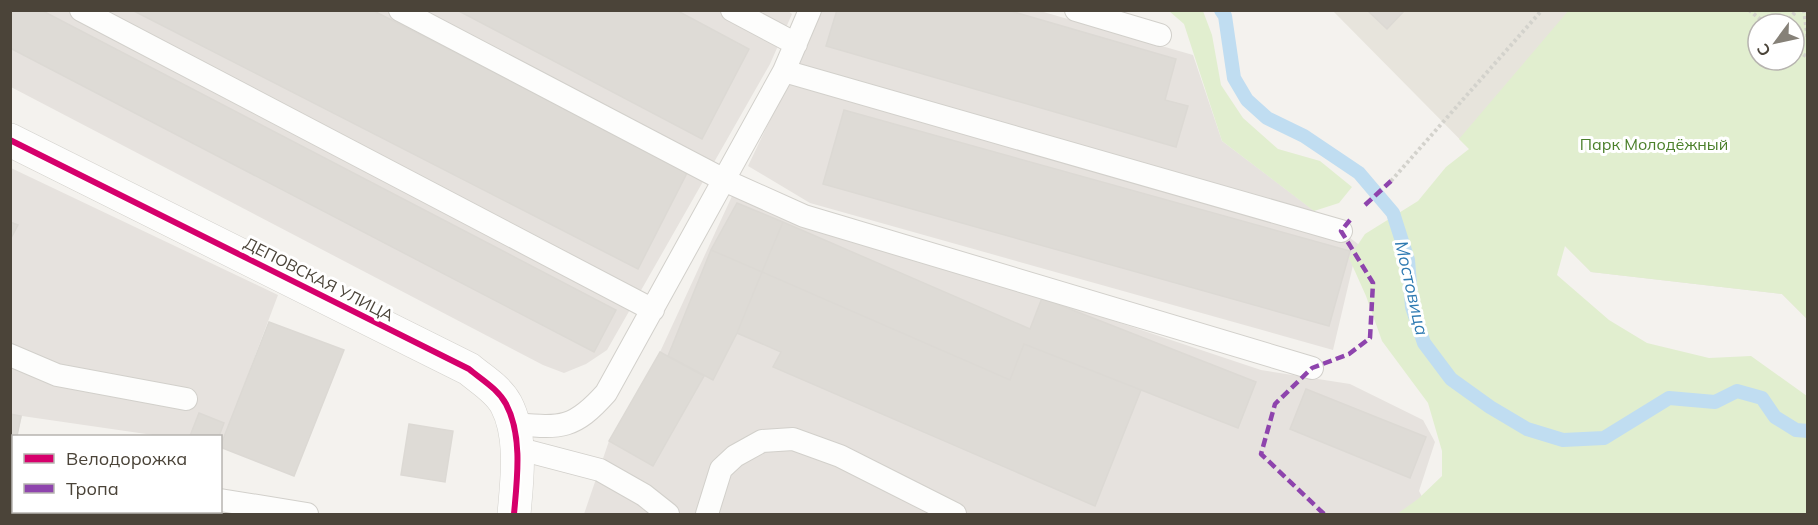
<svg xmlns="http://www.w3.org/2000/svg" width="1818" height="525" viewBox="0 0 1818 525" font-family="Mulish,sans-serif">
<style>
.residential{fill:#e7e4dc;fill-rule:evenodd}
.industrial{fill:#e6e2de}
.green{fill:#e1eecf;fill-rule:evenodd}
.lines{fill:none;stroke-linecap:round;stroke-linejoin:round}
.stream{stroke:#c0ddf1;stroke-width:14}
.building{fill:#dedbd6;stroke:#dcd9d4;stroke-width:1.5}
.lane-casing{stroke:#d2d0cb;stroke-width:24}
.street-casing{stroke:#d2d0cb;stroke-width:34}
.path{stroke:#d3d2cc;stroke-width:4;stroke-dasharray:3 3;stroke-linecap:butt}
.lane{stroke:#fdfdfc;stroke-width:22}
.street{stroke:#fdfdfc;stroke-width:33}
.quiet{stroke:#8e44ad;stroke-width:4.5;stroke-dasharray:9 4.5;stroke-linecap:butt}
.cycleway-casing{stroke:#fff;stroke-width:10}
.cycleway{stroke:#d6006c;stroke-width:6}
.labels{text-anchor:middle;dominant-baseline:central;stroke-width:6;stroke-linejoin:round;paint-order:stroke}
.park-label{font-size:16px;fill:#4a7f2a;stroke:#fff}
.street-label{font-size:16px;fill:#4b4439;stroke:#fff}
.water-label{font-size:18px;font-style:italic;fill:#2e7ab2;stroke:#fff}
</style>
<rect width="100%" height="100%" fill="#f4f2ee"/>
<path class="residential" d="M1333 11H1807V319L1782 294 1591 272ZM1758 24H1794V60H1758Z"/>
<path class="industrial" d="M787 10 792 14 770 64 607 350 586 364 564 373 543 365 11 87 10 11Z
M822 11H1040L1193 55 1222 141 1358 244 1333 350 810 203 748 166Z
M11 168 278 295 221 446 220 436H160L22 416 17 436H14L11 472Z
M733 194 1261 370 1350 384 1423 420 1435 442 1419 491 1431 514H584L609 441 660 352Z"/>
<path class="green" d="M1569 10 1807 11V319L1782 294 1591 272 1565 246 1557 275 1609 320 1647 343 1709 358 1751 356 1807 396V514H1397L1418 499 1442 476V451L1428 403 1382 341 1366 296 1349 258 1365 234 1418 201 1446 167 1469 149 1459 139ZM1758 24H1794V60H1758Z
M1169 11H1203L1212 35 1221 85 1243 118 1278 149 1320 161 1352 187 1339 203 1314 211 1222 141 1184 24Z"/>
<g class="lines">
<path class="stream" d="M1221 10 1225 16 1234 78 1247 100 1267 118 1304 136 1359 173 1393 213 1408 260 1412 307 1424 343 1451 379 1490 407 1527 429 1563 440 1604 438 1669 398 1715 402 1737 391 1762 398 1775 417 1796 430 1808 431"/>
</g>
<path class="building" d="M10 10H41L616 310 594 352 10 48Z
M132 10H372L688 171 638 269Z
M457 10H676L749 49 702 139Z
M837 10H1007L1176 59 1165 100 1188 106 1176 147 826 46Z
M1367 10H1405L1387 29Z
M844 110 1350 251 1329 326 823 184Z
M737 203 783 222 762 272 711 250Z
M10 222 18 225 10 240Z
M783 222 1030 329 1042 298 1256 382 1238 428 1024 344 1010 380 762 272Z
M711 250 762 272 737 333 713 380 668 356Z
M762 272 1010 380 1024 344 1141 390 1095 506 773 367 781 352 737 333Z
M269 322 344 350 294 476 220 447Z
M660 352 704 376 653 466 609 441Z
M1306 389 1426 437 1410 478 1290 429Z
M199 413 224 423 219 436H190Z
M10 414 21 416 17 436H14L10 472Z
M409 424 453 431 445 482 401 475Z"/>
<g class="lines">
<g class="lane-casing">
<path id="lane" d="M81 10 653 310
M400 10 726 181 804 216 1312 368
M732 10 796 44
M1076 10 1160 35
M784 71 1341 231
M10 355 57 375 186 399
M513 424C561 428 573 430 606 393L784 71 810 10
M516 448 600 470 644 495 668 514
M220 500 307 514
M118 514 120 512
M707 514 721 469 735 456 762 441 793 439 840 456 955 514"/>
</g>
<g class="street-casing">
<path id="street" d="M10 140 469 369C482 380 498 389 506 404 523 436 517 480 514 514"/>
</g>
<path class="path" d="M1749 10 1766 24
M1804 10 1808 41
M1785 24 1797 10
M1794 47 1808 58
M1391 181 1542 10"/>
<use href="#lane" class="lane"/>
<use href="#street" class="street"/>
<path class="quiet" d="M1365 205 1391 181
M1324 514 1261 454 1275 404 1312 368 1349 354 1370 338 1373 283 1341 231 1350 220"/>
<g class="cycleway-casing">
<path id="cycleway" d="M10 140 469 369C482 380 498 389 506 404 523 436 517 480 514 514"/>
</g>
<use href="#cycleway" class="cycleway"/>
</g>
<g class="labels">
<g class="park-label">
<text x="1654" y="144">Парк Молодёжный</text>
</g>
<g class="street-label">
<text transform="translate(319 279) rotate(27)">ДЕПОВСКАЯ УЛИЦА</text>
</g>
<g class="water-label">
<text transform="translate(1412 288) rotate(77)">Мостовица</text>
</g>
</g>
<rect width="1818" height="525" fill="none" stroke="#4b4439" stroke-width="24"/>
<rect x="12" y="435" width="210" height="78" fill="#ffffff" stroke="#b7b4b0" stroke-width="1.5"/>
<rect x="24" y="454" width="30" height="9" fill="#d6006c" stroke="#b7b4b0" stroke-width="1.5"/>
<text x="66" y="465" font-size="18" fill="#4b4439">Велодорожка</text>
<rect x="24" y="484" width="30" height="9" fill="#8e44ad" stroke="#b7b4b0" stroke-width="1.5"/>
<text x="66" y="495" font-size="18" fill="#4b4439">Тропа</text>
<g transform="translate(1776 42) rotate(237)"><circle r="28" fill="#ffffff" stroke="#b7b4b0" stroke-width="1.5"/>
<path d="M0-4.5L10 22L0 15L-10 22Z" fill="#868178"/>
<text y="-9" font-size="16" font-weight="bold" text-anchor="middle" fill="#4b4439">С</text>
</g>
</svg>
